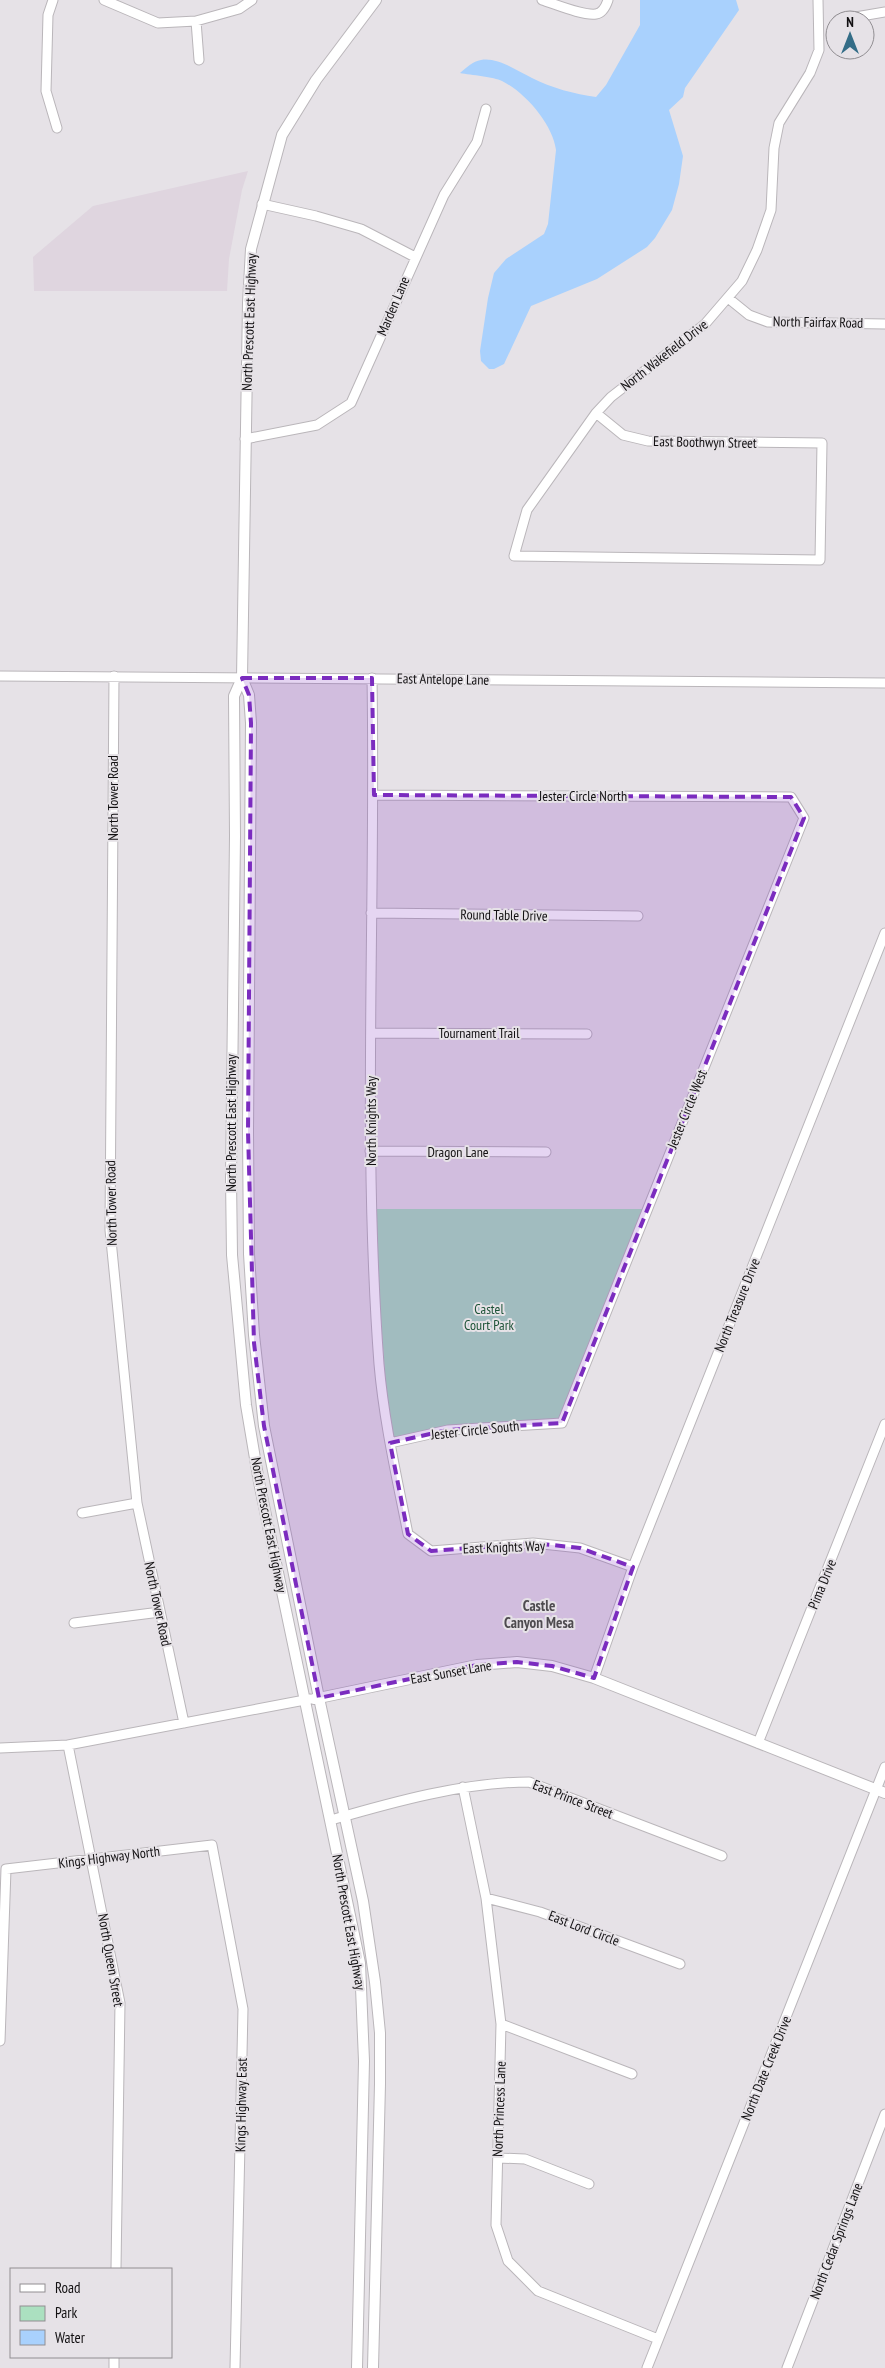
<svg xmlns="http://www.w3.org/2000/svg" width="885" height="2368" viewBox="0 0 885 2368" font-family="'PT Sans Narrow',sans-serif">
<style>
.built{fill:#dfd5df}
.green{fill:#abe0c0}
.water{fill:#a9d1fd}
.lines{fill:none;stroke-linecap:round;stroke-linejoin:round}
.minor-casing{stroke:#bab6ba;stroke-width:11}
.tertiary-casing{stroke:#bab6ba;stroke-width:12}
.minor{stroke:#fff;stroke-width:9}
.tertiary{stroke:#fff;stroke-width:10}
.marked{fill:#7b2cbf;fill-opacity:0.2;stroke:#7b2cbf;stroke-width:4;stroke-dasharray:10 6;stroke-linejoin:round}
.labels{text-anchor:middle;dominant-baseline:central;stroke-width:4;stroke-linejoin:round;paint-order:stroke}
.street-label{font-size:14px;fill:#121012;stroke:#e6e2e7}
.park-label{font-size:14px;fill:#1d5337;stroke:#e6e2e7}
.neighbourhood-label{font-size:15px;font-weight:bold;fill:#4e4b4f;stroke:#e6e2e7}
</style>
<rect width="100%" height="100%" fill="#e6e2e7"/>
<path class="built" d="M248 171 242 190 229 259 227 291H34L33 257 93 206Z"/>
<path class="green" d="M373 1209H647L562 1423 390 1443Z"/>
<path class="water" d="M640 0H736L739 10 685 88 683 97 669 110 683 156 679 184 672 210 655 238 647 247 597 279 531 306 504 364 494 369H489L481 361 480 351 488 298 494 273 506 259 544 234 548 224 556 150C553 125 526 93 502 81 494 77 471 75 460 73 466 68 473 61 481 60 498 57 517 71 532 78 551 88 575 94 596 97L606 85 640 25Z"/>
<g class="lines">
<g class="minor-casing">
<path id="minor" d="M53 0 48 15 46 91 57 128
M104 0 158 23 196 21 239 9 252 0
M542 0C555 4 583 16 596 14 603 13 606 6 608 0
M838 20 885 12
M196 21 199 60
M262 204 316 216 361 229 415 257
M728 298 749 315 768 322 885 324
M596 413 623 435 648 441 822 443 820 560 514 556 527 510 596 413 611 397 705 324 742 281 757 250 771 210 774 148 779 123 810 73 819 50 818 0
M245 439 317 425 351 403 444 195 477 142 486 109
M0 676 885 683
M114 676 110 1230 137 1503 184 1723
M372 678C376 907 362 1136 379 1364 384 1422 397 1478 408 1534L431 1551 533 1543 580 1548 633 1567
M374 795 791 797 804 818 562 1423 448 1430 390 1443
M371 913 638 916
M371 1033 587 1034
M370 1151 546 1152
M82 1513 137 1503
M74 1623 160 1612
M594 1678 633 1567 885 933
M758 1743 885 1424
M68 1745 120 2003 116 2269
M0 1748 68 1745 310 1699
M463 1787 486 1898 501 2024 496 2225 508 2261 538 2291 658 2339
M331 1820C393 1802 465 1782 529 1782L722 1856
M486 1898 540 1912 680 1964
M501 2024 632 2074
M0 2041 6 1869 212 1845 243 2009 235 2368
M498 2158 525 2159 589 2184
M114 2368V2357
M647 2368 885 1767
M787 2368 885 2114"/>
</g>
<g class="tertiary-casing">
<path id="tertiary" d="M242 678 249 695 251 723 248 1132 249 1254 254 1335 264 1426 319 1698 363 1901 375 1982 380 2033V2084L373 2368
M314 1699 477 1665 517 1662 552 1666 594 1678 885 1793
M357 2368 364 2061 360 1963 259 1482 246 1405 232 1255 231 1179 235 836 234 696 242 678 248 303 251 249 282 135 316 80 376 0"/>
</g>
<use href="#minor" class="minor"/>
<use href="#tertiary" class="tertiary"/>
</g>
<path class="marked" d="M242 678H372L374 795 791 797 804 818 562 1423 448 1430 390 1443 408 1534 431 1551 533 1543 580 1548 633 1567 594 1678 552 1666 517 1662 477 1665 319 1698 264 1426 254 1343 248 1132 251 723 249 695Z"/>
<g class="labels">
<g class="street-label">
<text transform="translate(393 306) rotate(-67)">Marden Lane</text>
<text transform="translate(249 322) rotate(-88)">North Prescott East Highway</text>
<text transform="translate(818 322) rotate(1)">North Fairfax Road</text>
<text transform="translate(664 355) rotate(-38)">North Wakefield Drive</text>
<text transform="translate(705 442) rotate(1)">East Boothwyn Street</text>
<text transform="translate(443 679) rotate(1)">East Antelope Lane</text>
<text x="583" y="796">Jester Circle North</text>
<text transform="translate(113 798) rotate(-90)">North Tower Road</text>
<text transform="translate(504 915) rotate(1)">Round Table Drive</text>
<text x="479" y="1033">Tournament Trail</text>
<text transform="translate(687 1109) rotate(-68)">Jester Circle West</text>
<text transform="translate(371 1121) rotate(-90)">North Knights Way</text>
<text transform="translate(231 1123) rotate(-90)">North Prescott East Highway</text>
<text x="458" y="1152">Dragon Lane</text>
<text transform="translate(111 1203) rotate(-91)">North Tower Road</text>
<text transform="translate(737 1305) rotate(-68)">North Treasure Drive</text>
<text transform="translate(475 1430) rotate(-6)">Jester Circle South</text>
<text transform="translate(269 1525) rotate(79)">North Prescott East Highway</text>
<text transform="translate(504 1547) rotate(-2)">East Knights Way</text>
<text transform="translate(822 1584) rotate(-68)">Pima Drive</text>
<text transform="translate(158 1604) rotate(78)">North Tower Road</text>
<text transform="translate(451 1672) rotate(-10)">East Sunset Lane</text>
<text transform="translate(573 1799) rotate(21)">East Prince Street</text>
<text transform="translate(109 1857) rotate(-7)">Kings Highway North</text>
<text transform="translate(349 1922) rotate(80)">North Prescott East Highway</text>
<text transform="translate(584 1928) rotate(21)">East Lord Circle</text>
<text transform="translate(111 1960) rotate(80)">North Queen Street</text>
<text transform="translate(766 2068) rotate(-68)">North Date Creek Drive</text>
<text transform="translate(241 2105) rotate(-89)">Kings Highway East</text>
<text transform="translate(499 2109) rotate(-88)">North Princess Lane</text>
<text transform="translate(836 2241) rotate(-69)">North Cedar Springs Lane</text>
</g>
<g class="park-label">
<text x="489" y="1309">Castel<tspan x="489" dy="16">Court Park</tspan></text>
</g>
<g class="neighbourhood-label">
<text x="539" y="1605">Castle<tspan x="539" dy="17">Canyon Mesa</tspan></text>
</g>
</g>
<rect x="10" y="2268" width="162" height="90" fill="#e6e2e7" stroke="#918e92"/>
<rect x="20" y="2284" width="25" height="8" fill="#ffffff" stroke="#918e92"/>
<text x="55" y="2293" font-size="15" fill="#121012">Road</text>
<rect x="20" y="2306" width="25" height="15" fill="#abe0c0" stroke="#918e92"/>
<text x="55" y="2318" font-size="15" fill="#121012">Park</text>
<rect x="20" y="2330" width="25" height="15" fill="#a9d1fd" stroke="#918e92"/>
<text x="55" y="2343" font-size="15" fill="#121012">Water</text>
<g transform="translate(850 35)"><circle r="24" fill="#e6e2e7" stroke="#918e92"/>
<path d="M0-4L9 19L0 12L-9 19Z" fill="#346d87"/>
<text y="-8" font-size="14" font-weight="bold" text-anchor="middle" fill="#121012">N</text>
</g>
</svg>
